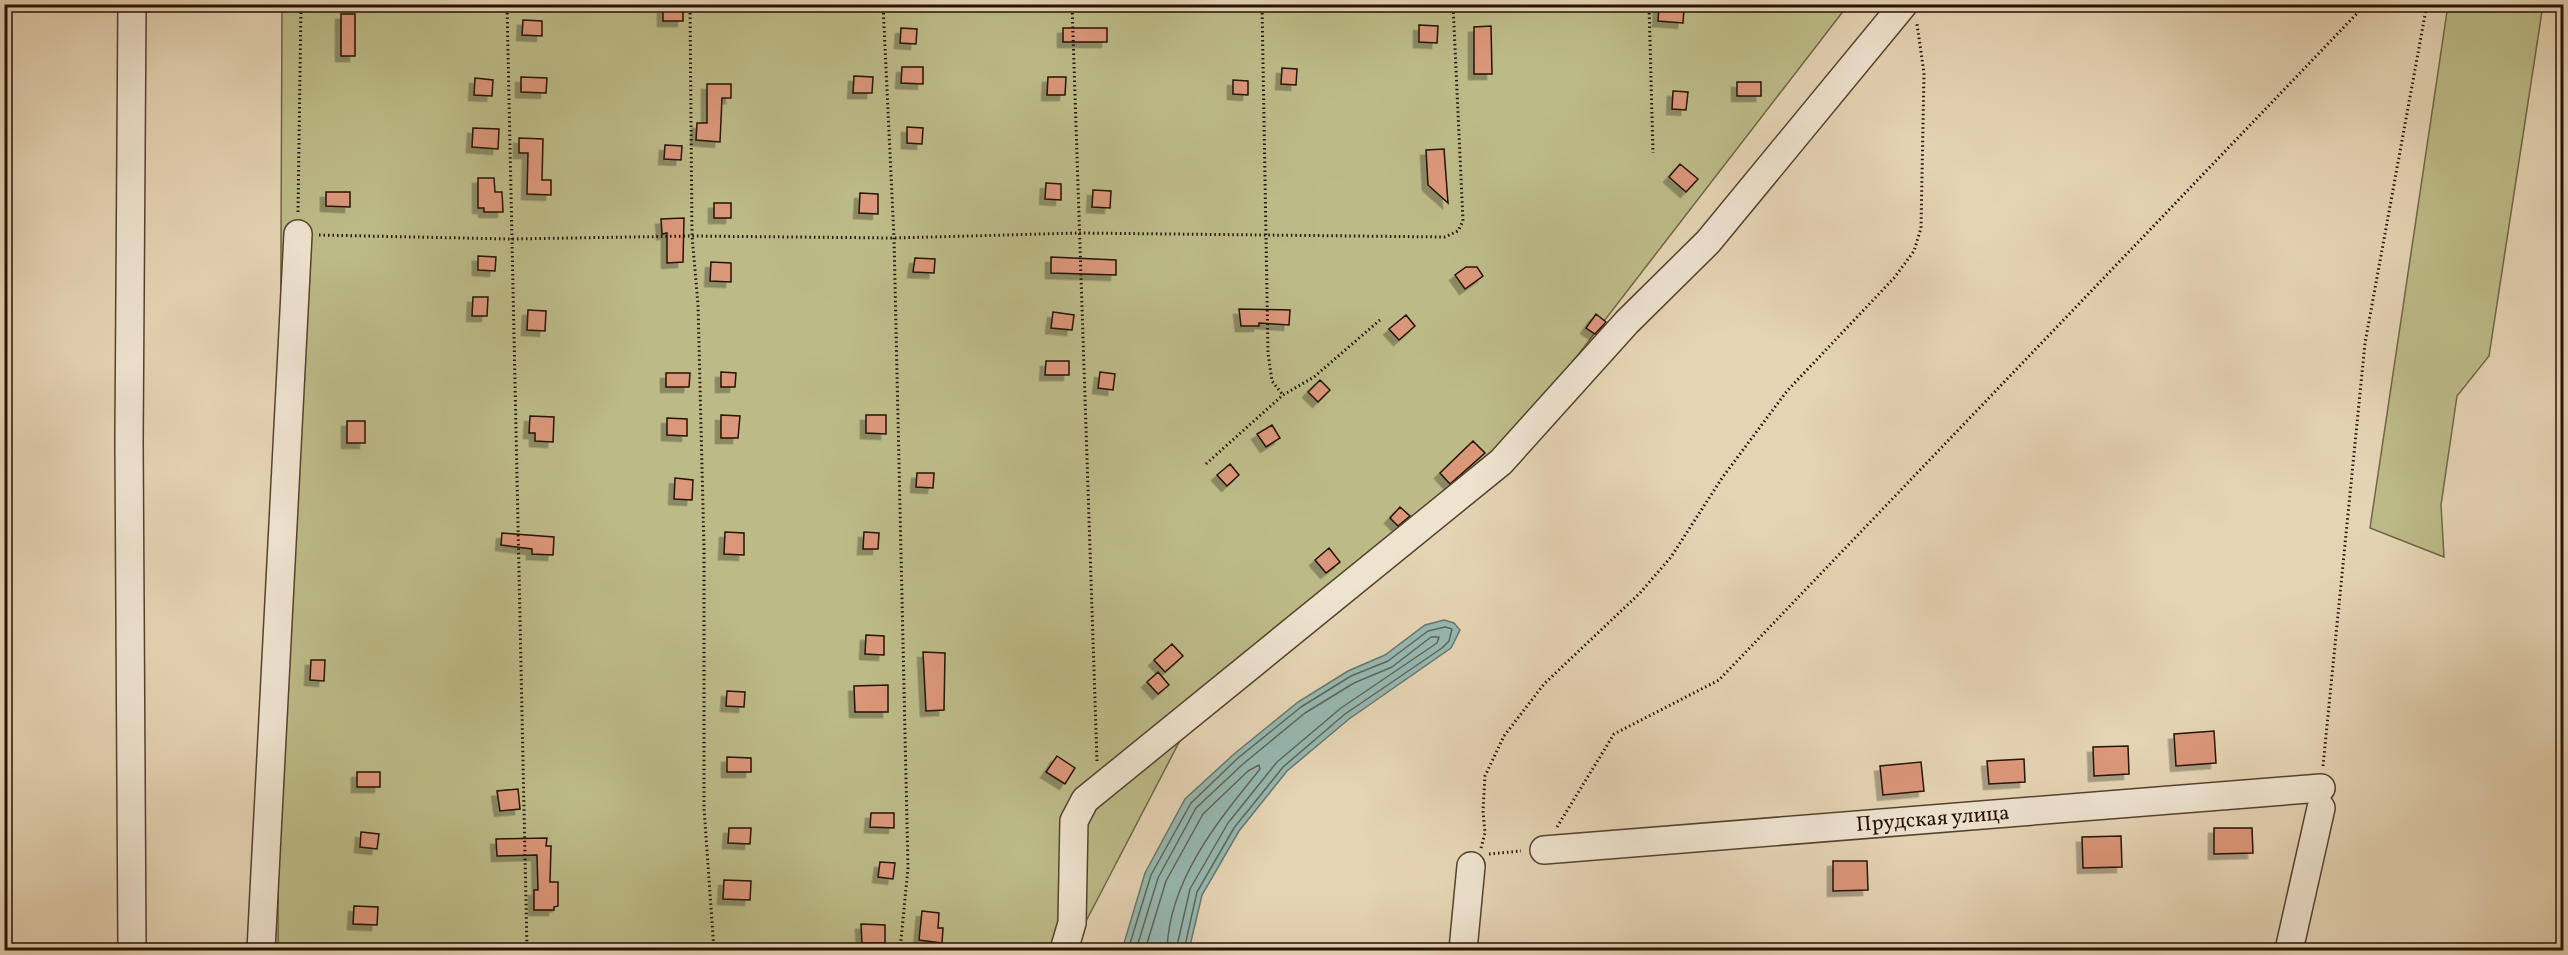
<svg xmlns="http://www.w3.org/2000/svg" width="2568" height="955" viewBox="0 0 2568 955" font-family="Vollkorn,serif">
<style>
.green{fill:#bcbb88;stroke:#716646;stroke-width:1.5}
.water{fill:#96b8b1;stroke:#69766c;stroke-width:1.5}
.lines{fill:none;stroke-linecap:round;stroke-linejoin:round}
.shore{stroke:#5e655a;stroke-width:1.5}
.building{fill:#db977a;stroke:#261204;stroke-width:1.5;filter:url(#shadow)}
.minor-casing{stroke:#564230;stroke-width:30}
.path{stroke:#261204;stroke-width:3;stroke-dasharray:1.5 3;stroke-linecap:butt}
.minor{stroke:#eee3ce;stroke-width:27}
.labels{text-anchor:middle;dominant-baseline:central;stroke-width:4.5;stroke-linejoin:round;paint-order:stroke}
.street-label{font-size:21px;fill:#261204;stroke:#eee3ce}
</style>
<defs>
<filter id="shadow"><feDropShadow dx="-5.5" dy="5.5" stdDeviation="0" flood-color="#0004"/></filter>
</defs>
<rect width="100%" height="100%" fill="#e5d4b4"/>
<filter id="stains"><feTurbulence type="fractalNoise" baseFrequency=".00333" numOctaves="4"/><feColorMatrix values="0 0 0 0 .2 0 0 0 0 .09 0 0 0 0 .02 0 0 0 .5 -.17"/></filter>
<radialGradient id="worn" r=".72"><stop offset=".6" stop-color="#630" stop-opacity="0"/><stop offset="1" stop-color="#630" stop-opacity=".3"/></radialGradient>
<path class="green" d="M282 5H1848L1506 448 1212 679 1071 950H278Z
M2448 5H2543L2489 356 2457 396 2441 505 2444 557 2370 528Z"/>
<path class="water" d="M1444 620 1454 623 1460 630 1451 648 1349 719 1287 771 1239 831 1202 895 1189 950H1122L1145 873 1185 799 1234 754 1298 702 1348 671 1385 655 1425 625Z"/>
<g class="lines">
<path class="shore" d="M1128 950 1151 875 1191 803 1238 758 1301 707 1351 676 1388 661 1428 631 1445 627 1452 629 1449 641 1442 648 1345 714 1283 767 1234 828 1197 892 1184 950
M1136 950 1158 878 1196 808 1243 764 1305 713 1354 683 1392 667 1431 637H1439L1437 643 1341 708 1277 762 1228 823 1190 889 1176 950
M1145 950 1166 881 1203 814 1248 771 1259 765 1260 769C1218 821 1169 880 1167 950"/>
</g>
<path class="building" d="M663 6H683V21H663Z
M1659 6 1684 8 1683 23 1658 21Z
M341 14H355V56H341Z
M523 20 542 21V36L522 35Z
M1419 25 1438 26 1437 43 1419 42Z
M1491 26 1492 74H1474V27Z
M901 28 917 29 916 44 900 43Z
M1063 28H1107V42H1063Z
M902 67H923V84L901 83Z
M1282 68 1297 69 1296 85 1281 84Z
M854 76 873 77 872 93H853Z
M521 77 547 78 546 93 521 92Z
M1048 77H1066L1065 95H1047Z
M475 78 493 80 492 96 474 95Z
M1233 80 1248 81V95L1233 94Z
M1737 82H1761V96H1737Z
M707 84H731V98H722L720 142 696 140 697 123H707Z
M1673 91 1688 92 1686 110 1672 109Z
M907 127 923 128 922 144 907 143Z
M473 128 499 129 498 149 472 147Z
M519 138 543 139 542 180H551V195L527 194 528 153H519Z
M665 145 682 146 681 160 664 159Z
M1444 149 1448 203 1428 185 1426 150Z
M1680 164 1698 179 1686 192 1669 177Z
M478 178H494L495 192H502L503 212H484V208H478Z
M1046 183 1061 184V200L1045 199Z
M1093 190 1111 191 1110 208 1092 207Z
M326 192H350V207L326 206Z
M860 193 878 194V214L859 213Z
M714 203H731V218H714Z
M684 218 683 262 667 263V233L662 234 661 219Z
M478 256 496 257 495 271 478 270Z
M1051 257 1116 260V275L1051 273Z
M915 258 935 259 934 273 913 272Z
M711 262 731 263V282L710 281Z
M1466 267H1477L1483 276 1465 289 1455 275Z
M473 297H488L487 316H472Z
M1239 309 1290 310 1289 325 1259 323V326H1241Z
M528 310 546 311 545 331 527 330Z
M1053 312 1074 315 1072 330 1051 328Z
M1596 314 1606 322 1595 334 1586 328Z
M1406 315 1415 326 1399 340 1389 329Z
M1046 361H1069V375H1045Z
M721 372 736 373 735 387H721Z
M1100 372 1115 374 1113 390 1098 388Z
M666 373H690L689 387H666Z
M1320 380 1330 390 1318 402 1308 392Z
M721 415 740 416 738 438H721Z
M866 415H886V434L866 433Z
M530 416 554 417 553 442 535 441V433H529Z
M667 418 687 419V436L667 435Z
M347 421H365V443H347Z
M1272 425 1280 438 1266 447 1257 434Z
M1473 441 1485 453 1450 484 1440 473Z
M1230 464 1239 475 1227 486 1217 475Z
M917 473H934L933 488 916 487Z
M675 478 693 480 692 500 674 499Z
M1400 507 1410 516 1398 526 1390 518Z
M725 532 744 533V555L724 554Z
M864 532 879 533 878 549H863Z
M502 533 554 537 553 555 532 554V549L501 545Z
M1329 548 1340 562 1326 573 1315 560Z
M866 635 884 636V655L865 654Z
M1172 644 1183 656 1165 672 1154 660Z
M923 652 945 653 944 710 926 711Z
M311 660H325L324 681 310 680Z
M1158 672 1169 685 1158 694 1147 682Z
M888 685V712H855L854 686Z
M727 691 745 692 744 707 726 706Z
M2214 731 2216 763 2176 766 2174 734Z
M2128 746 2129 774 2094 776 2093 747Z
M1057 756 1075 768 1065 784 1046 772Z
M727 757 751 758V772H727Z
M2024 759 2025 782 1989 784 1987 761Z
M1921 762 1924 791 1883 795 1880 766Z
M357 772H380V787H357Z
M518 789 520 809 500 811 497 791Z
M871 813H894V828L870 827Z
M729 828H751L750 844 728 843Z
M2214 828H2252L2253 853 2214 854Z
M361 832 379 834 377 849 360 847Z
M2121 836 2122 867 2083 868 2082 837Z
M547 838 546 846H551L550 882H558V906L554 907V910H534V890H538L537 855 497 856 496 839Z
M1833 861H1867L1868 890 1833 891Z
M880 862 895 863 893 879 878 877Z
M724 880 751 881 750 900 723 899Z
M354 906 378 907 377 925 353 924Z
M922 911 939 913 938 928H943L942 943 919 940Z
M861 924 885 925V943H862Z"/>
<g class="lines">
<g class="minor-casing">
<g id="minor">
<path id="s1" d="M1544 850 2321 788"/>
<path d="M132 950 129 440 132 4"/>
<path d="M261 950 298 234"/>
<path d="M1064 950 1072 923 1074 821 1085 800 1501 462 1627 322 1708 242 1904 4"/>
<path d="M1463 950 1471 866"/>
<path d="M2289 950 2321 808"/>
</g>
</g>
<path class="path" d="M507 4 527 950
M690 4 692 236 698 304 704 549V808L714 950
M883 4 894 238 908 868 900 950
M1072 4 1097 761
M1262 4 1268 353 1272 381 1283 395
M1649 4 1653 153
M298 212 301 4
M319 235 510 239 692 236 894 238 1080 233 1445 237 1458 231 1463 221 1453 4
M1206 464 1283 395 1314 377 1380 320
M2323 766 2365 343 2427 4
M1557 827 1614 734 1719 680 2366 4
M1481 848 1485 833 1483 811 1485 776 1504 736 1544 684 1640 593 1671 557 1722 478 1787 391 1894 278 1914 251 1921 228 1924 73 1917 24
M1489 854 1521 851"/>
<use href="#minor" class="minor"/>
</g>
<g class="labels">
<g class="street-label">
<text stroke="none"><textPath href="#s1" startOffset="390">Прудская улица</textPath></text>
</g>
</g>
<rect width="2568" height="955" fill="none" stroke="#e5d4b4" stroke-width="24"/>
<rect x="6" y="6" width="2556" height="943" fill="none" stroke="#261204" stroke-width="3"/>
<rect x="12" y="12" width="2544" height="931" fill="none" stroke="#261204" stroke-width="1.5"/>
<rect width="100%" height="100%" filter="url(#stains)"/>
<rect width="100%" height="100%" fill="url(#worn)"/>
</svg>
